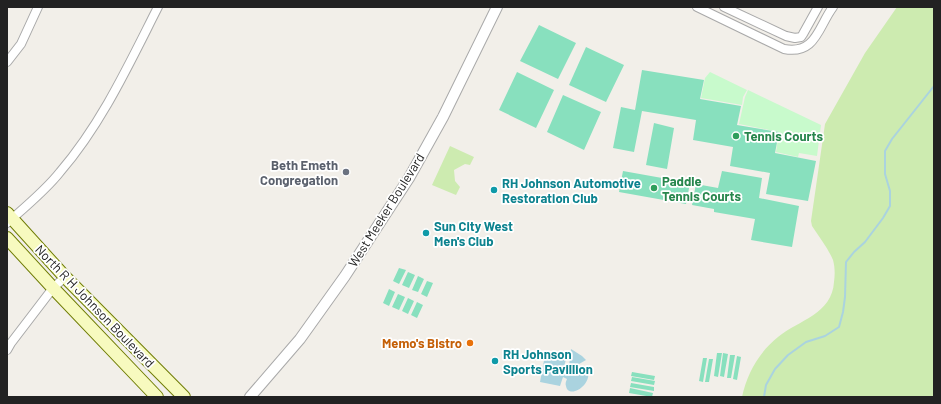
<svg xmlns="http://www.w3.org/2000/svg" width="941" height="404" viewBox="0 0 941 404" font-family="Barlow,sans-serif">
<style>
.grass{fill:#cdebb0}
.park{fill:#c8facc}
.pitch{fill:#88e0be}
.water{fill:#aad3df}
.lines{fill:none;stroke-linecap:round;stroke-linejoin:round}
.stream{stroke:#aad3df;stroke-width:2}
.minor-casing{stroke:#a9a9a9;stroke-width:10}
.tertiary-casing{stroke:#a9a9a9;stroke-width:12}
.secondary-casing{stroke:#707d05;stroke-width:14}
.minor{stroke:#fff;stroke-width:8}
.tertiary{stroke:#fff;stroke-width:10}
.secondary{stroke:#f7fabf;stroke-width:12}
.leisure-dot{fill:#2e9e5b;stroke:#fff;stroke-width:1.5}
.worship-dot{fill:#6b7280;stroke:#fff;stroke-width:1.5}
.culture-dot{fill:#0f9aa8;stroke:#fff;stroke-width:1.5}
.food-dot{fill:#e8710a;stroke:#fff;stroke-width:1.5}
.labels{text-anchor:middle;dominant-baseline:central;stroke-width:3.5;stroke-linejoin:round;paint-order:stroke}
.leisure-label{font-size:13px;font-weight:bold;fill:#27864d;stroke:#fff;text-anchor:start}
.worship-label{font-size:13px;font-weight:bold;fill:#5b616d;stroke:#fff;text-anchor:end}
.culture-label{font-size:13px;font-weight:bold;fill:#0d838f;stroke:#fff;text-anchor:start}
.street-label{font-size:13px;fill:#222;stroke:#fff}
.food-label{font-size:13px;font-weight:bold;fill:#c56008;stroke:#fff;text-anchor:end}
</style>
<rect width="100%" height="100%" fill="#f2efe9"/>
<path class="grass" d="M897 7H934V397H742C747 374 759 352 778 337 799 320 832 314 834 282 835 275 835 267 833 260 828 248 819 237 812 226L811 221 825 124 865 53Z
M450 146 474 157 470 165 465 164 454 170 455 181 460 187 456 195 432 185Z"/>
<path class="park" d="M710 72 747 90 743 97 742 105 701 98 705 78Z
M748 90 821 125 817 156 799 153 798 157 776 152 779 132 739 124 745 97Z"/>
<path class="pitch" d="M539 25 576 43 558 79 520 61Z
M586 47 624 65 606 102 569 85Z
M642 70 704 80 700 99 741 106 737 125 779 132 775 153 816 161 808 201 766 194 770 173 730 166 733 147 693 140 696 120 642 111 634 152 613 148 621 107 635 110Z
M517 72 554 90 536 128 499 110Z
M563 95 601 112 584 150 547 132Z
M654 123 674 128 667 169 646 165Z
M623 171 690 183 686 204 619 192Z
M722 171 762 178 759 198 799 206 792 247 751 240 755 219 714 212V209L692 205 696 184 718 188Z
M399 268 406 270 399 284 393 281Z
M408 272 415 275 409 288 402 285Z
M418 276 424 279 418 292 412 290Z
M427 281 433 283 427 297 421 294Z
M389 289 395 292 389 306 383 303Z
M398 294 405 297 399 310 392 307Z
M408 298 414 301 408 314 402 311Z
M417 302 423 305 417 318 411 315Z
M717 353H722L718 377 714 376Z
M723 353 728 354 724 377 720 376Z
M730 355H735L731 378H727Z
M737 356 741 357 737 380 733 379Z
M703 358H707L703 382 699 381Z
M709 359H713L709 382H705Z
M632 372 655 376 654 380 631 376Z
M632 377 655 381 654 385 631 381Z
M631 383 654 387V391L630 387Z
M630 388 653 393 652 397 629 393Z"/>
<path class="water" d="M571 349 582 356 586 360 579 364 578 369 575 370V372L578 373 581 368 584 367 588 370C592 387 568 399 566 386 565 384 566 381 567 379L563 377 560 386 540 382 545 355 566 359 564 367 566 368 569 366Z"/>
<g class="lines">
<path class="stream" d="M764 397 766 385 775 369 788 355 806 342 825 336 839 327 843 312 845 297 846 262 854 252 865 242 883 218 890 206V191L885 174V151L892 139 934 86"/>
<g class="minor-casing">
<path id="minor" d="M697 7 784 49C816 55 818 27 833 7
M724 7 786 36 795 38 801 37 803 34 818 7
M7 62 21 44 38 7
M7 223C24 208 46 190 60 172 102 123 129 64 158 7
M7 350 11 343 53 288 65 277"/>
</g>
<g class="tertiary-casing">
<path id="tertiary" d="M250 397 300 339 345 276 409 178 443 117 497 7"/>
</g>
<g class="secondary-casing">
<path id="secondary" d="M7 213 65 277 184 397
M7 238 53 288 157 397"/>
</g>
<use href="#minor" class="minor"/>
<use href="#tertiary" class="tertiary"/>
<use href="#secondary" class="secondary"/>
</g>
<g class="leisure-dot">
<circle cx="736" cy="136" r="4"/>
<circle cx="654" cy="188" r="4"/>
</g>
<circle class="worship-dot" cx="346" cy="172" r="4"/>
<g class="culture-dot">
<circle cx="494" cy="190" r="4"/>
<circle cx="426" cy="233" r="4"/>
<circle cx="495" cy="361" r="4"/>
</g>
<circle class="food-dot" cx="470" cy="343" r="4"/>
<g class="labels">
<g class="leisure-label">
<text x="744" y="136">Tennis Courts</text>
<text x="662" y="181">Paddle<tspan x="662" dy="15">Tennis Courts</tspan></text>
</g>
<g class="worship-label">
<text x="338" y="165">Beth Emeth<tspan x="338" dy="15">Congregation</tspan></text>
</g>
<g class="culture-label">
<text x="502" y="183">RH Johnson Automotive<tspan x="502" dy="15">Restoration Club</tspan></text>
<text x="434" y="226">Sun City West<tspan x="434" dy="15">Men's Club</tspan></text>
<text x="503" y="354">RH Johnson<tspan x="503" dy="15">Sports Pavillion</tspan></text>
</g>
<g class="street-label">
<text transform="translate(386 210) rotate(-58)">West Meeker Boulevard</text>
<text transform="translate(95 306) rotate(46)">North R H Johnson Boulevard</text>
</g>
<g class="food-label">
<text x="462" y="343">Memo's Bistro</text>
</g>
</g>
<rect width="941" height="404" fill="none" stroke="#222222" stroke-width="16"/>
</svg>
